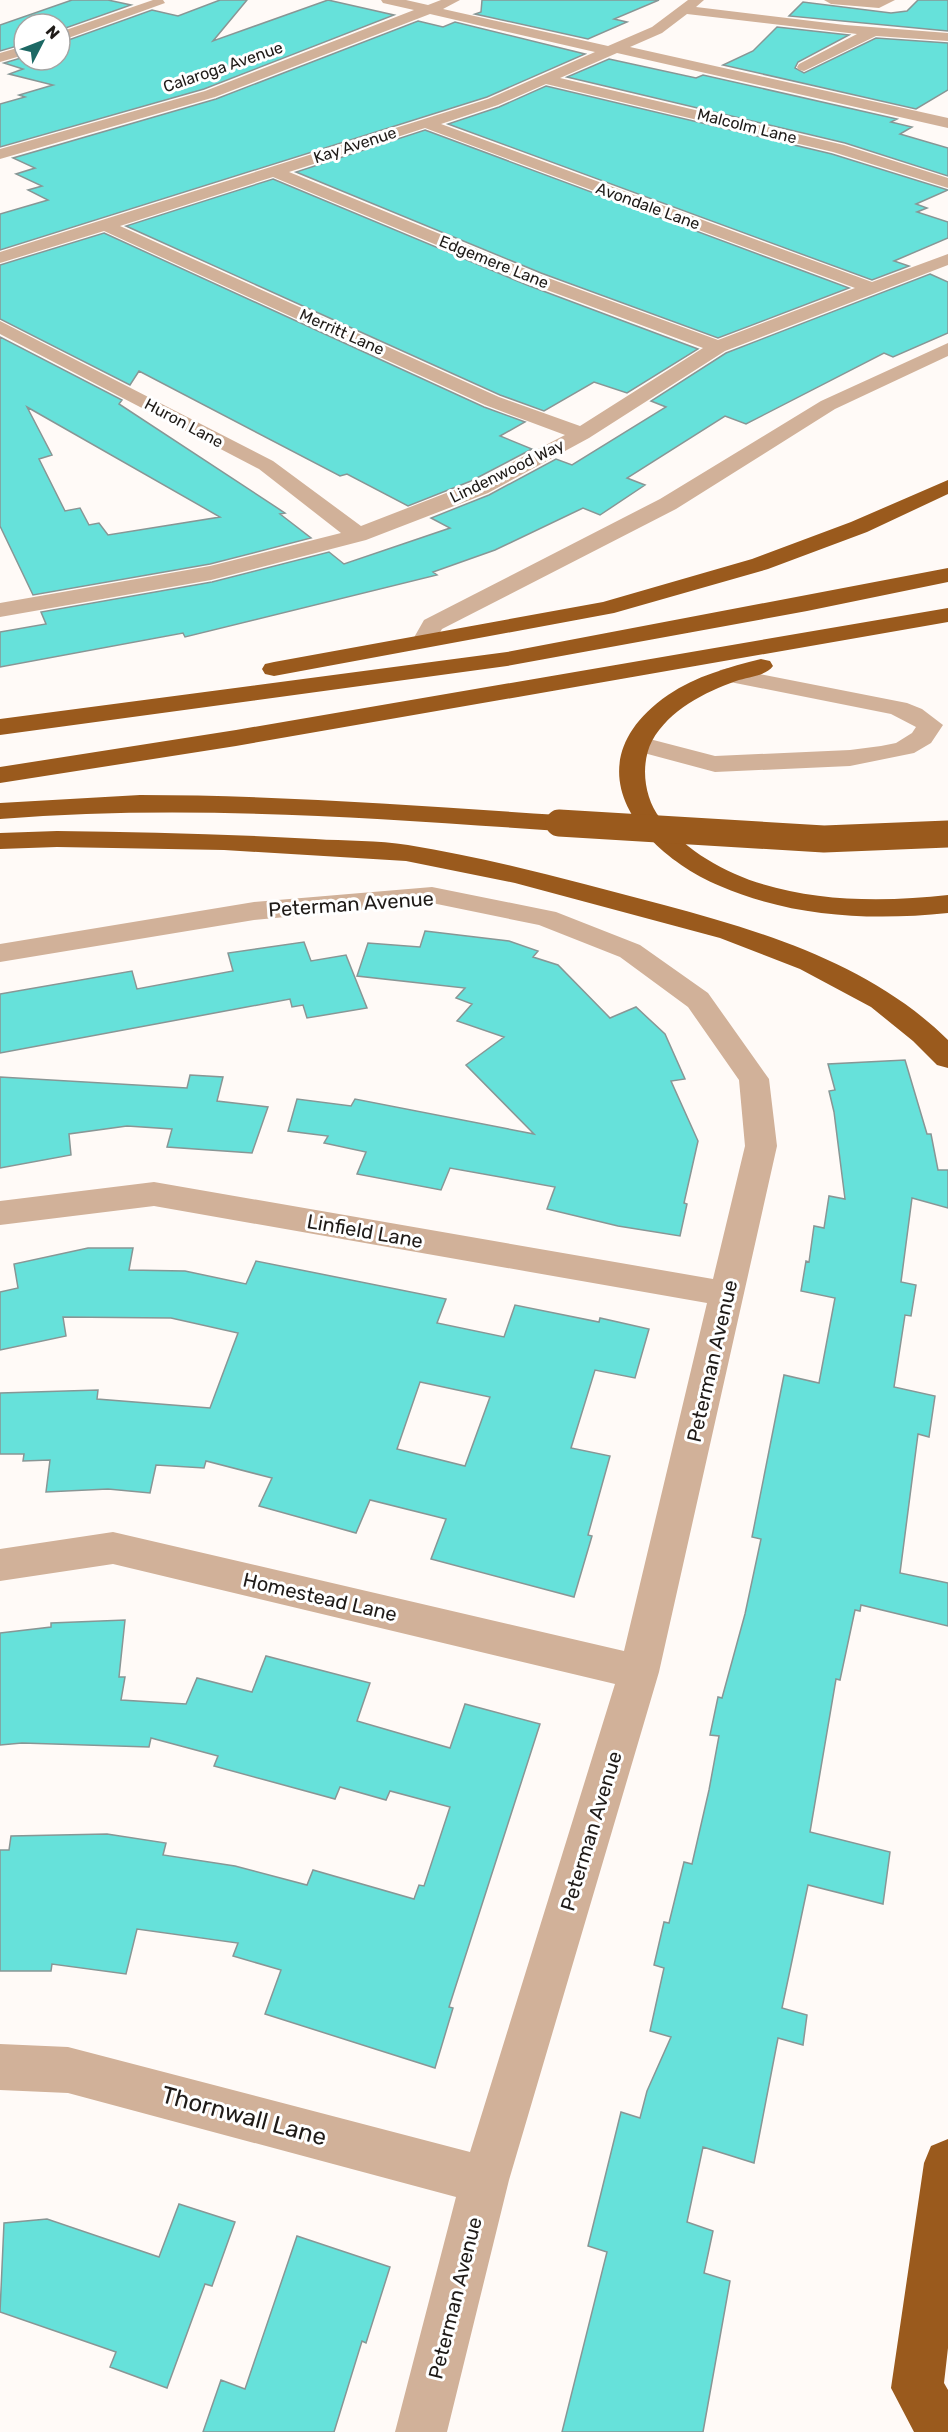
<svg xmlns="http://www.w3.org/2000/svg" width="948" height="2432" viewBox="0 0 948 2432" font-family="Rubik,sans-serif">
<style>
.building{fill:#66e1da;stroke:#889695;stroke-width:1.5;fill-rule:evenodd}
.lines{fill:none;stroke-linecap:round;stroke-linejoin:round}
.minor{fill:#d1b199;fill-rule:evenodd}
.highway{fill:#9a5a1d;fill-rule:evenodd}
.highway-bridge{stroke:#9a5a1d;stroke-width:27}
.labels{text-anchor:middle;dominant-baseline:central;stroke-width:6;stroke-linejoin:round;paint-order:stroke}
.far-street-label{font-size:16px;fill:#1f1b18;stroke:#fff}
.street-label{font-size:20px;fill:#1f1b18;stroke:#fff}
.near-street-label{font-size:24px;fill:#1f1b18;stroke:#fff}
</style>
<rect width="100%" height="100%" fill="#fffaf7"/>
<path class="building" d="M72 0H108L131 5 60 30V24H24V44L0 51V25Z
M220 0H247L213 41 328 0 394 15 204 89 0 147V104L25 97 19 95 53 85 9 74 23 69 4 63 24 57V60H60V43L152 10 178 16Z
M482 0H659L614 19 627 22 588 39 475 14 481 12Z
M918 0H948V31L789 16 803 2 891 13 907 11Z
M418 21 443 27 455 22 585 54 487 97 0 250V214L48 200 28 190 42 186 16 174 35 168 13 158 216 99Z
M777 27 849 35 798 62 795 68 804 73 876 38 948 43V90L916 109 723 65 753 51Z
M609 59 696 78 703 75 897 119 891 122 912 127 900 134 948 148V176L845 143 567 77Z
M546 86 832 154 948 190 916 204 927 208 917 212 948 222V238L894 261 909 266 872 280 448 124 499 107Z
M425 130 849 288 718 338 541 273 296 172Z
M273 179 527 285 698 349 627 393 594 382 544 411 500 395 126 226Z
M104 233 484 407 525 422 500 436 532 449 471 481 408 506 347 474 340 476 139 371 130 385 0 319V265Z
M930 274 948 282V333L893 357 884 353 746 424 725 416 627 478 645 485 600 515 583 508 495 550 433 572 437 575 185 637 183 633 0 667V632L46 624 41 612 212 582 329 552 344 564 450 528 431 518 489 495 556 459 572 465 666 407 651 401 726 353Z
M0 337 122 400 119 404 285 513 280 514 311 538 210 564 33 595 0 526ZM27 407 220 517 108 535 99 523 89 525 80 508 65 511 39 459 52 455Z
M425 931 509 941 538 951 533 957 558 965 610 1018 636 1007 665 1034 685 1079 671 1081 698 1141 684 1203 687 1204 680 1236 618 1226 547 1209 555 1187 450 1168 441 1190 357 1174 366 1152 324 1143 328 1136 288 1131 297 1099 351 1106 355 1099 534 1134 466 1065 504 1037 457 1021 472 1004 456 998 465 988 357 976 368 943 420 947Z
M304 942 311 961 346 955 367 1008 307 1018 303 1005 292 1007 290 999 0 1053V994L132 971 137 989 233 971 228 953Z
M905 1060 927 1134H931L938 1170H948V1208L912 1198 901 1282 916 1285 911 1316 905 1315 894 1387 935 1396 929 1437 918 1434 900 1573 948 1583V1626L861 1605 860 1611 855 1610 840 1680 836 1679 810 1832 890 1852 883 1904 808 1885 782 2008 807 2015 803 2045 778 2038 754 2163 703 2147 687 2222 713 2231 704 2273 730 2281 703 2432H562L607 2252 588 2246 621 2112 640 2118 647 2091 671 2037 650 2031 664 1968 654 1965 664 1922 669 1923 684 1862 692 1864 709 1790 719 1736 710 1735 718 1697 722 1698 745 1614 761 1539 752 1537 784 1375 819 1383 835 1298 801 1291 806 1261 809 1262 814 1226 824 1228 829 1196 845 1199 834 1112 829 1091 835 1090 828 1064Z
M190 1075 223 1077 217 1101 268 1107 252 1153 167 1147 172 1129 127 1126 69 1134 71 1155 0 1168V1077L187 1088Z
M88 1248H133L129 1270 185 1271 246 1284 256 1261 446 1299 437 1323 504 1337 515 1305 599 1322 600 1318 649 1329 635 1378 595 1370 571 1448 610 1456 588 1535 592 1536 574 1597 431 1559 446 1519 370 1500 356 1533 259 1506 272 1478 206 1461 204 1468 156 1465 150 1493 108 1489 46 1492 50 1460 23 1461 24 1454H0V1393L98 1390 97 1399 210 1408 238 1333 171 1318 63 1317 66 1336 0 1350V1292L18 1288 14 1264ZM420 1382 490 1397 465 1466 397 1449Z
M125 1620 119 1677H125L121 1700 186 1704 197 1678 252 1692 266 1656 370 1683 357 1721 450 1748 465 1704 540 1724 449 2007 453 2008 435 2068 265 2014 281 1970 233 1956 238 1943 137 1929 126 1974 52 1964 51 1971H0V1850H9L11 1836 107 1834 166 1843 163 1855 235 1866 307 1885 313 1870 414 1899 419 1885 424 1886 450 1807 390 1791 386 1800 340 1787 335 1799 214 1766 218 1756 151 1738 149 1747 22 1743 0 1745V1633L51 1627V1623Z
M179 2204 235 2222 212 2286 205 2284 167 2388 110 2367 116 2352 0 2312 4 2223 47 2219 159 2257Z
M297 2236 390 2267 366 2343 362 2341 334 2432H203L221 2380 245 2389Z"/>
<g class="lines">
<path class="minor" d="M153 0H163L165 3 60 41V32Z
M381 0H406L428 5 441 0H460L443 9 608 46 652 27 688 0H704L696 7 845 25 948 33V41L876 36 804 71 799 70 797 67 799 64 857 34 687 14 662 33 630 47 948 118V128L617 53 560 78 844 145 948 178V188L833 152 546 84 498 105 441 124 872 282 948 254V265L725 351 589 438 488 493 366 540 211 580 0 617V603L210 566 341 533 259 469 0 334V321L273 461 361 526 472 483 565 435 485 405 104 231 0 263V252L488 99 595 52 430 14 215 97 0 159V149L205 91 414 10 383 3ZM425 128 855 288 718 340 540 275 289 172ZM273 177 528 283 703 348 580 426 499 397 120 226Z
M824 0H895L879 8 831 4Z
M24 46V55L0 62V53Z
M948 343V356L835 409 676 509 442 629 432 646H416L412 641 424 620 660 499 821 401Z
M729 668 907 703 922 709 943 725 931 743 914 753 850 766 715 772 629 749 625 744 629 739 638 736 715 756 850 750 881 746 896 743 912 733 916 727 891 714 720 680 717 675 720 670Z
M432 887 556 912 640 945 708 993 769 1079 777 1146 659 1672 509 2180 447 2432H395L456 2197 68 2093 0 2090V2044L68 2047 470 2152 615 1684 113 1564 0 1581V1549L113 1532 624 1651 707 1303 154 1206 0 1225V1201L154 1182 713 1279 745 1146 739 1080 688 1007 620 957 539 925 432 903 254 920 0 962V944L254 902Z"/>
<path class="highway" d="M948 480V494L867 532 768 569 614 613 274 676 265 674 262 669 265 664 274 662 603 602 752 559 851 522Z
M948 568V582L807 611 507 666 0 735V719L507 652Z
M948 608V622L236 746 0 783V767L236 730Z
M761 659 770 661 773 666C766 676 747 677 736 681 705 692 669 710 652 741 640 764 644 798 660 818 727 901 851 906 948 895V913C870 921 792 917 720 886 636 850 570 763 668 695 696 676 729 667 761 659Z
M140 795C280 795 419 806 559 815L568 817 572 823 568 829 559 831C372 818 187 804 0 819V803Z
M57 831C143 832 229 834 315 839 345 841 378 840 408 845 495 859 579 883 664 905 765 932 872 965 948 1040V1068L937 1065 913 1041 871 1007 800 969 720 938 515 883 406 861 224 850 57 847 0 849V833Z
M948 2139V2348L944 2383 948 2390V2432H914L891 2388 924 2163 931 2146Z"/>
<path class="highway-bridge" d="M559 823 824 839 948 834"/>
</g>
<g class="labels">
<g class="far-street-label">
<text transform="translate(223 67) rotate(-19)">Calaroga Avenue</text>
<text transform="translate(747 126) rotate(14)">Malcolm Lane</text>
<text transform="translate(355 145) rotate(-18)">Kay Avenue</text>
<text transform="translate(648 206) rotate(20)">Avondale Lane</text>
<text transform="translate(494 262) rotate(22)">Edgemere Lane</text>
<text transform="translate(342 332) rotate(24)">Merritt Lane</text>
<text transform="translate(184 423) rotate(28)">Huron Lane</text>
<text transform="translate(507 471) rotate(-26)">Lindenwood Way</text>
</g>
<g class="street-label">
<text transform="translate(351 904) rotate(-4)">Peterman Avenue</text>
<text transform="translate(365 1231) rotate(10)">Linfield Lane</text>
<text transform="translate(712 1361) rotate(-77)">Peterman Avenue</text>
<text transform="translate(320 1597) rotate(13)">Homestead Lane</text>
<text transform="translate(591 1831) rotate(-73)">Peterman Avenue</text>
<text transform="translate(455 2298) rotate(-76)">Peterman Avenue</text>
</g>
<g class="near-street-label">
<text transform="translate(244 2116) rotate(15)">Thornwall Lane</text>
</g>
</g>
<g transform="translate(42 42) rotate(48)"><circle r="28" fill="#ffffff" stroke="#a5a4a3" stroke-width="1.5"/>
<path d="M0-4.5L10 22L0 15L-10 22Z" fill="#1c6864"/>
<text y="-9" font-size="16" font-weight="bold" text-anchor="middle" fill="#1f1b18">N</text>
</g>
</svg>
